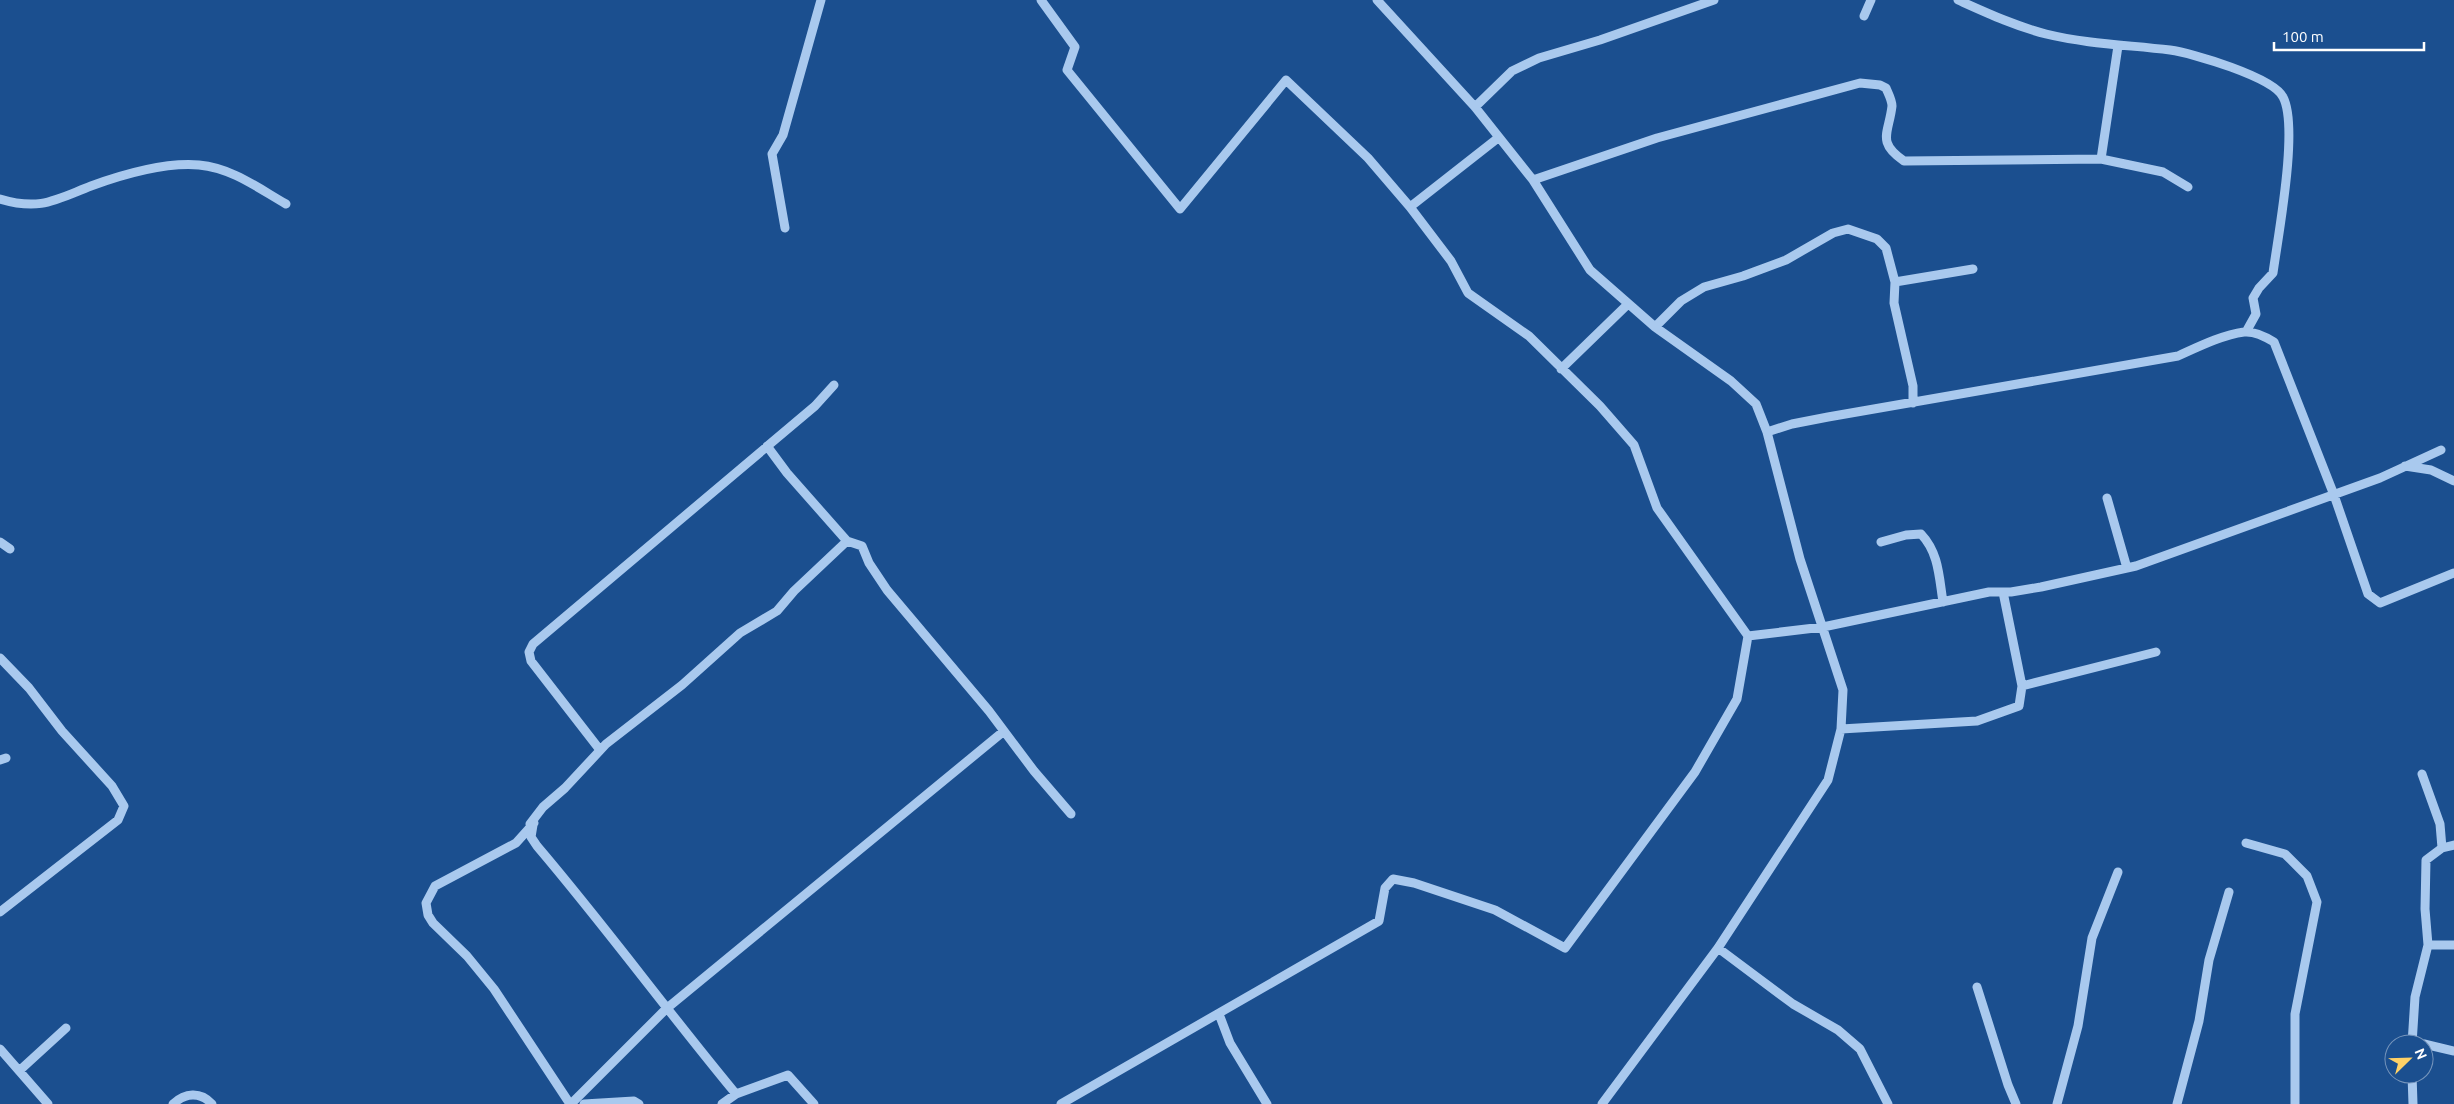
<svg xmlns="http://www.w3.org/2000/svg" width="2454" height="1104" viewBox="0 0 2454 1104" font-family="Ubuntu,sans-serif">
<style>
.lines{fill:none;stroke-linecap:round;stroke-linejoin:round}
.minor{stroke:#a9c9ee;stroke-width:9}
</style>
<rect width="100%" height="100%" fill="#1b4f8f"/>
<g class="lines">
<path class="minor" d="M1041 0 1075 47 1067 70 1180 209 1286 80 1368 158 1410 207 1451 261 1468 293 1529 336 1600 406 1634 445 1657 508 1748 636 1737 699 1695 772 1565 948 1495 910 1414 883 1393 879 1385 888 1379 921 1061 1104
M1377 0 1475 107 1533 180 1590 270 1655 327 1731 381 1756 404 1767 432 1800 559 1843 690 1841 729 1828 780 1718 948 1602 1104
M1958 0C1987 13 2015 26 2046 34 2087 44 2129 45 2170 50 2192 53 2273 77 2283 97 2299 127 2278 236 2273 273L2259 288 2253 298 2256 314 2246 332
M1864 16 1871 0
M1475 107 1512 71 1539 58 1600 40 1714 0
M2101 159 2118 46
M1533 180 1657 138 1860 83 1880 85 1886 88C1888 93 1892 100 1892 106 1889 133 1876 142 1904 161L2101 159 2163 172 2188 187
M0 199C40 211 55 200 91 186 124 174 164 162 199 165 232 168 258 188 286 204
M1410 207 1498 138
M785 228 772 154 783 135 821 0
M1895 282 1973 269
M1655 327 1681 301 1704 287 1743 276 1786 260 1833 233 1848 229 1877 239 1886 248 1895 282 1894 303 1913 386V403
M1561 369 1628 304
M1767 432 1792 424 1828 417 2178 356C2198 347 2222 335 2244 332 2254 331 2266 337 2274 342L2334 495 2368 594 2380 603 2454 573
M767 446 787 473 847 541 862 546 869 563 887 590 989 711 1034 771 1071 814
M2405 466 2431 470 2454 481
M2107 498 2127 568
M0 542 10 549
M1881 542 1906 535 1921 534C1939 553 1939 577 1943 602
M1748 636 1823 627 1989 592H2011L2041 587 2136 566 2380 478 2441 450
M0 658 29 688 62 731 112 786 124 806 118 820 0 912
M2022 686 2156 652
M1841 729 1977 721 2019 706 2022 686 2003 592
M600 750 531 661 529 652 533 644 815 406 834 385
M0 760 6 758
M534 823 530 824 543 807 565 788 606 744 682 685 740 633 777 611 794 591 847 541
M534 823 516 843 435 886 426 903 428 915 433 923 467 956 494 989 570 1104
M533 825 531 837 537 846C606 927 668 1012 736 1094
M2246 843 2285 854 2307 876 2317 902 2295 1014V1104
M2442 848 2454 845
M2428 945H2454
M1718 948 1793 1004 1838 1030 1860 1049 1888 1104
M1977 987 2008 1085 2016 1104
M1219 1014 1230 1043 1267 1104
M2412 1044 2415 997 2428 945 2425 909 2426 860 2442 848 2440 824 2422 774
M2424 1044 2454 1051
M0 1049 48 1104
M19 1071 66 1028
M2412 1074 2413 1104
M173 1104C185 1093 200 1091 212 1104
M571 1104 666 1009 1004 731
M584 1104 634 1101 639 1104
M722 1104 736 1094 788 1075 814 1104
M2057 1104 2078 1026 2092 938 2118 872
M2177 1104 2199 1021 2209 960 2229 892"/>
</g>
<g transform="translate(2409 1059) rotate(67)"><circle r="24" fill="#1b4f8f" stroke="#7695bc"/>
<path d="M0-4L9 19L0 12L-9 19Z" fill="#ffd166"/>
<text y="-8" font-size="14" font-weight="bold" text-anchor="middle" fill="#ffffff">N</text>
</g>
<path d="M2274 42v8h150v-8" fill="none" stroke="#ffffff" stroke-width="2.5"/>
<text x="2282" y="42" font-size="15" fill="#ffffff" stroke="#1b4f8f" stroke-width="4" paint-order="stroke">100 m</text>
</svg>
